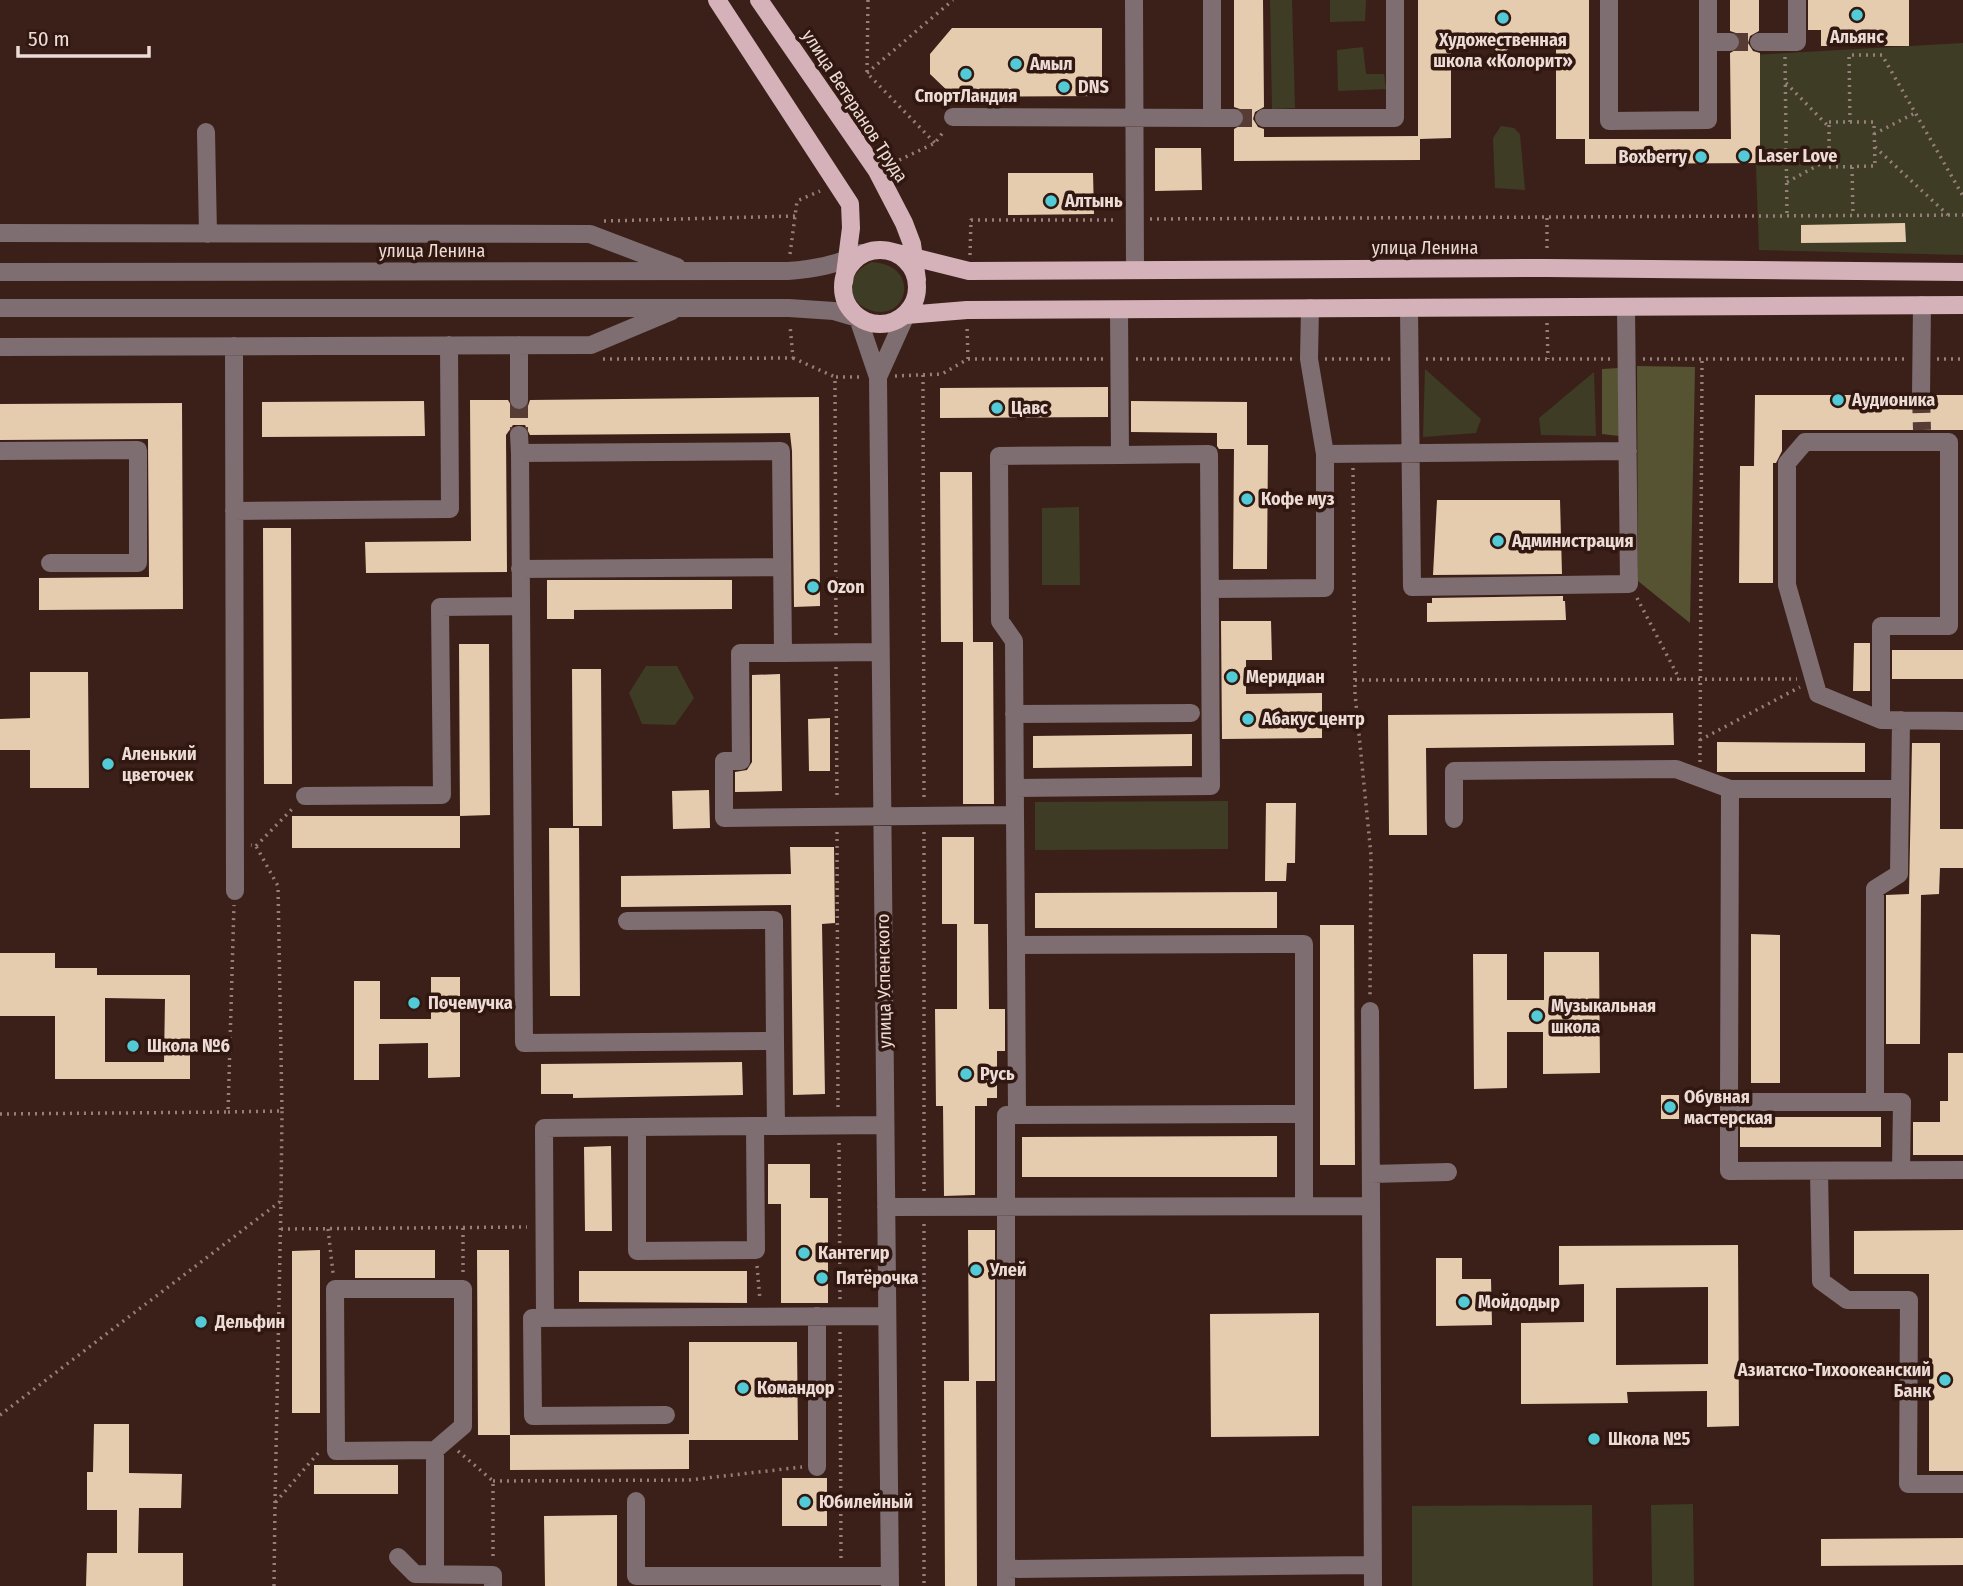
<svg xmlns="http://www.w3.org/2000/svg" width="1963" height="1586" viewBox="0 0 1963 1586" font-family="'Fira Sans Condensed',sans-serif">
<style>
.green{fill:#3e3c25}
.forest{fill:#565332}
.building{fill:#e6ccaf;fill-rule:evenodd}
.lines{fill:none;stroke-linecap:round;stroke-linejoin:round}
.minor-tunnel{stroke:#563c35;stroke-width:18;stroke-dasharray:18 9;stroke-linecap:butt}
.path{stroke:#957f78;stroke-width:3.5;stroke-dasharray:2 5;stroke-linecap:butt}
.minor{stroke:#7e6d71;stroke-width:18}
.major{stroke:#d5b2b9;stroke-width:18}
.poi-dot{fill:#52cbd7;stroke:#301710;stroke-width:2.5}
.labels{text-anchor:middle;dominant-baseline:central;stroke-width:7;stroke-linejoin:round;paint-order:stroke}
.poi-label{font-size:18px;font-weight:bold;fill:#eddbd5;stroke:#301710;text-anchor:start}
.street-label{font-size:18px;fill:#eddbd5;stroke:#301710}
</style>
<rect width="100%" height="100%" fill="#3b2019"/>
<path class="green" d="M1270 0H1292L1295 108 1272 109Z
M1330 0H1366L1365 21 1330 22Z
M1963 43V255L1759 250 1752 55Z
M1363 47 1366 74H1384L1386 89 1338 91 1337 50Z
M1501 126 1514 128 1520 134 1525 190 1495 188 1493 138Z
M872 262C922 265 908 323 870 310 863 308 857 303 853 296 845 282 859 267 872 262Z
M1425 369 1481 419 1476 433 1423 437Z
M1594 372 1596 436 1541 435 1539 418Z
M1079 507 1080 585H1042V508Z
M646 666H677L694 698 675 725 642 724 629 693Z
M1228 801V849L1035 850V802Z
M1693 1504 1694 1586H1652L1651 1505Z
M1592 1505 1593 1586H1412V1506Z"/>
<path class="forest" d="M1637 366 1695 367 1690 623 1638 581Z
M1619 368V436L1602 434V369Z"/>
<path class="building" d="M1234 0H1263L1264 107 1255 112 1253 119 1258 127 1264 129V137L1418 136V0H1589V139H1556V35H1523L1501 56 1482 35H1451V138L1420 139V160L1234 161V129L1243 124 1245 117 1240 109 1234 107Z
M1730 0H1759V31L1750 36 1748 43 1753 51 1760 53V163L1585 164V139H1731L1730 53 1739 48 1741 41 1736 33 1730 31Z
M1808 0H1909V46H1821V30H1808Z
M952 28H1102V96L954 97 930 74V54Z
M1155 148H1201L1202 190 1155 191Z
M1008 173H1093L1094 214 1008 215Z
M1905 223 1906 242 1801 243V225Z
M1108 387V417L940 418V388Z
M1755 395H1910L1915 404 1922 406 1930 401 1932 395H1963V430H1782V451L1776 463H1773V583H1739L1740 466H1754Z
M819 397 820 606 794 607 792 451 790 433 530 435 525 425H513L506 435 507 572 366 573 365 542 471 541 470 400H508L513 409 520 411 528 406 530 400Z
M424 401 425 436 262 437V402Z
M1131 401 1247 402V445H1268L1267 569H1233L1234 449H1219L1217 446V433L1131 432Z
M182 403 183 609 39 610V578L149 577 148 439 0 440V404Z
M940 472H972L973 642H993L994 804H963V642H941Z
M1437 500H1560L1562 574 1433 575Z
M263 528H291L292 784H264Z
M547 580H732V609L574 610V619H547Z
M1563 596V601H1565L1566 620 1427 622V603H1432V598Z
M1221 621H1271L1272 660H1246V694L1322 693V738L1222 739Z
M1854 643H1870V691H1853Z
M459 644H489L490 815 460 816Z
M1892 650H1963V679H1892Z
M572 669H601L602 826H573Z
M30 672H88L89 788H30V750H0V719L30 718Z
M780 674 782 791 735 792V772L747 770 752 762V675Z
M1673 713 1674 745 1426 748 1427 835H1389L1388 715Z
M830 718V771H809L808 719Z
M1192 734V766L1033 768V736Z
M1717 742 1865 743V772H1717Z
M1912 743H1940V829H1963V868H1940L1939 894 1921 895 1920 1044H1886V895L1909 894Z
M709 790 710 828 673 829 672 791Z
M1266 803H1296L1295 863H1287L1286 881H1265Z
M292 816H460V848H292Z
M549 828H579L580 996H550Z
M942 837H974V924H988L989 1009H1005V1051H997V1098H987V1106H975V1195L944 1196 943 1106H936L935 1009H957V924H942Z
M790 847H834L835 923 822 924 825 1094 793 1095 791 905 621 907V876L791 874Z
M1277 892V928H1035V893Z
M1320 925H1354L1355 1165H1320Z
M1751 934 1780 935V1083H1751Z
M1544 952H1599L1600 1073 1543 1074V1032H1507V1088L1474 1089 1473 954H1507V1000H1544Z
M0 953H55V968H97V975H190V1079H55V1016H0ZM105 998 165 999 164 1062H105Z
M431 977H460V1077L428 1078V1043L379 1044V1080H354V981H380V1019H431Z
M1948 1053H1963V1155H1913V1122H1940V1101H1948Z
M742 1062 743 1095 573 1098V1094H541V1064Z
M1661 1095H1679V1119H1661Z
M1740 1117H1881V1147H1740Z
M1277 1136V1177H1022V1137Z
M611 1146 612 1231H585L584 1147Z
M768 1164H810V1198H828V1303H781V1204H768Z
M968 1230H995V1381H969Z
M1963 1230V1471H1929V1274H1854V1231Z
M1738 1245 1739 1426 1707 1427V1391L1627 1392 1628 1403 1521 1404V1323L1584 1322V1284L1559 1285V1246ZM1708 1287V1364L1616 1365V1288Z
M320 1250V1413H292V1251Z
M355 1250H435V1278H355Z
M477 1250H509L510 1435H478Z
M1436 1258H1462V1279H1491L1492 1325 1436 1326Z
M579 1271H747V1303L579 1302Z
M1319 1313V1436L1211 1437 1210 1314Z
M689 1342H797L798 1440H689V1469L510 1470V1435L689 1434Z
M944 1381H976L977 1586H945Z
M94 1424H129V1473L182 1474 181 1508H139L138 1553H183V1586H86L87 1553H117V1510H87V1472H93Z
M314 1465H398V1494H314Z
M782 1478H827V1526H782Z
M617 1515V1586H545L544 1516Z
M1963 1538V1565L1821 1566V1539Z"/>
<g class="lines">
<path class="minor-tunnel" d="M1730 42H1759
M1234 118H1264
M1921 395 1922 430
M519 400V435"/>
<path class="path" d="M868 0 867 73 935 143
M1785 57 1787 216
M867 73 953 0
M1786 83 1827 125
M1829 122H1874L1875 166 1829 167Z
M1850 122 1849 55H1882L1963 196
M1874 134 1915 113
M1875 147 1948 215
M893 163 935 143 944 131
M1852 167 1853 216
M1787 182 1828 160
M1547 218V252
M1150 219 1963 215
M604 221 795 216
M790 254 797 201 820 191
M970 255 971 220H1117
M1547 323 1548 359
M793 358 835 377
M603 359 793 358 790 325
M968 359H1103
M1136 359H1292
M1325 359H1394
M1426 359H1611
M1643 359H1905
M1937 359H1963
M923 375 924 800
M895 376 942 374 968 359 967 325
M1353 468 1355 694 1371 855 1370 995
M1637 598 1680 680
M836 635 835 377H859
M836 667 837 799
M1355 680 1797 679
M1700 740 1800 687
M1700 762 1702 360
M837 832 838 1111
M924 832V1192
M256 846 294 807
M228 1112 282 1111 278 886 256 846 251 845
M0 1114 228 1112 234 905
M839 1143 840 1300
M924 1224V1586
M463 1228V1273
M281 1229 527 1227
M328 1229 333 1273
M757 1266 760 1300
M840 1332 841 1559
M0 1415 281 1201 282 1111
M458 1451 493 1481V1560
M493 1481 689 1480 802 1467
M275 1503 281 1201
M274 1586 275 1503 319 1452"/>
<path class="minor" d="M1134 0 1135 270
M1609 0V121L1708 120V0
M1708 42H1730
M1759 42H1797V0
M953 117 1212 118V0
M1212 118H1234
M1264 118H1395V0
M206 132 208 234
M0 233 590 234 677 267
M0 272 788 271C814 269 837 265 861 253
M0 308H789L834 311 858 318 878 377 890 1586
M1409 308 1412 587 1629 584 1626 307
M519 345V400
M234 346 235 891
M0 347 591 345 672 311
M878 377 906 315
M1921 395 1922 305
M519 435 520 453
M0 451 138 450V563H50
M1325 454 1628 451
M234 511 450 509 449 345
M520 569 782 567
M1210 589 1325 588V454L1309 359 1310 308
M880 652 783 653 781 451 520 453 524 1043 775 1041 776 1126 885 1125
M783 653H740L741 761H724V818L1015 815 1016 945
M1014 714 1191 713
M1881 720V626H1949V442H1805L1787 463V585L1818 694 1881 720 1963 721
M1015 788 1211 786 1209 454 1120 455
M1730 789H1900
M305 796 442 795 440 607 521 606
M1015 815 1014 641 1000 621 999 456 1120 455 1119 310
M1454 819V771L1676 769 1730 789 1729 1102
M627 921 774 920 775 1041
M1370 1011 1373 1586
M1875 1102V889L1899 874 1901 720
M1017 1115 1016 945 1304 944V1114
M755 1126 637 1127V1251L756 1250 755 1126H776
M1901 1170 1902 1102H1729V1171C1807 1171 1885 1170 1963 1170
M1819 1171 1821 1281 1847 1300H1909L1908 1484H1963
M1371 1174 1448 1172
M886 1207 1371 1206
M545 1318 544 1128 637 1127
M666 1415 533 1416 532 1318 887 1316
M435 1450 336 1451 335 1289H463V1426L435 1450V1574
M817 1467V1316
M636 1501V1576H889
M398 1557 415 1574 493 1575V1586
M1006 1569 1373 1565
M1006 1586V1115L1304 1114V1206"/>
<path class="major" d="M717 0 850 204 851 228 844 282
M759 0 877 171 904 223 912 244 917 280
M843 287a37 37 0 1 1 74 0a37 37 0 1 1-74 0Z
M889 251 969 271 1547 268 1963 272
M906 315 967 310 1963 305"/>
</g>
<g class="poi-dot">
<circle cx="1857" cy="15" r="7"/>
<circle cx="1503" cy="18" r="7"/>
<circle cx="1016" cy="64" r="7"/>
<circle cx="966" cy="74" r="7"/>
<circle cx="1064" cy="87" r="7"/>
<circle cx="1744" cy="156" r="7"/>
<circle cx="1701" cy="157" r="7"/>
<circle cx="1051" cy="201" r="7"/>
<circle cx="1838" cy="400" r="7"/>
<circle cx="997" cy="408" r="7"/>
<circle cx="1247" cy="499" r="7"/>
<circle cx="1498" cy="541" r="7"/>
<circle cx="813" cy="587" r="7"/>
<circle cx="1232" cy="677" r="7"/>
<circle cx="1248" cy="719" r="7"/>
<circle cx="108" cy="764" r="7"/>
<circle cx="414" cy="1003" r="7"/>
<circle cx="1537" cy="1016" r="7"/>
<circle cx="133" cy="1046" r="7"/>
<circle cx="966" cy="1074" r="7"/>
<circle cx="1670" cy="1107" r="7"/>
<circle cx="804" cy="1253" r="7"/>
<circle cx="976" cy="1270" r="7"/>
<circle cx="822" cy="1278" r="7"/>
<circle cx="1464" cy="1302" r="7"/>
<circle cx="201" cy="1322" r="7"/>
<circle cx="1945" cy="1380" r="7"/>
<circle cx="743" cy="1388" r="7"/>
<circle cx="1594" cy="1439" r="7"/>
<circle cx="805" cy="1502" r="7"/>
</g>
<g class="labels">
<g class="poi-label">
<text x="1857" y="37" text-anchor="middle">Альянс</text>
<text x="1503" y="40" text-anchor="middle">Художественная<tspan x="1503" dy="21">школа «Колорит»</tspan></text>
<text x="1030" y="64">Амыл</text>
<text x="1078" y="87">DNS</text>
<text x="966" y="96" text-anchor="middle">СпортЛандия</text>
<text x="1758" y="156">Laser Love</text>
<text x="1687" y="157" text-anchor="end">Boxberry</text>
<text x="1065" y="201">Алтынь</text>
<text x="1852" y="400">Аудионика</text>
<text x="1011" y="408">Цавс</text>
<text x="1261" y="499">Кофе муз</text>
<text x="1512" y="541">Администрация</text>
<text x="827" y="587">Ozon</text>
<text x="1246" y="677">Меридиан</text>
<text x="1262" y="719">Абакус центр</text>
<text x="122" y="754">Аленький<tspan x="122" dy="21">цветочек</tspan></text>
<text x="428" y="1003">Почемучка</text>
<text x="1551" y="1006">Музыкальная<tspan x="1551" dy="21">школа</tspan></text>
<text x="147" y="1046">Школа №6</text>
<text x="980" y="1074">Русь</text>
<text x="1684" y="1097">Обувная<tspan x="1684" dy="21">мастерская</tspan></text>
<text x="818" y="1253">Кантегир</text>
<text x="990" y="1270">Улей</text>
<text x="836" y="1278">Пятёрочка</text>
<text x="1478" y="1302">Мойдодыр</text>
<text x="215" y="1322">Дельфин</text>
<text x="1931" y="1370" text-anchor="end">Азиатско-Тихоокеанский<tspan x="1931" dy="21">Банк</tspan></text>
<text x="757" y="1388">Командор</text>
<text x="1608" y="1439">Школа №5</text>
<text x="819" y="1502">Юбилейный</text>
</g>
<g class="street-label">
<text transform="translate(855 106) rotate(57)">улица Ветеранов Труда</text>
<text x="1425" y="248">улица Ленина</text>
<text x="432" y="251">улица Ленина</text>
<text transform="translate(884 981) rotate(-91)">улица Успенского</text>
</g>
</g>
<path d="M18 46v10h131v-10" fill="none" stroke="#eddbd5" stroke-width="3.5"/>
<text x="28" y="46" font-size="21" fill="#eddbd5" stroke="#301710" stroke-width="5" paint-order="stroke">50 m</text>
</svg>
